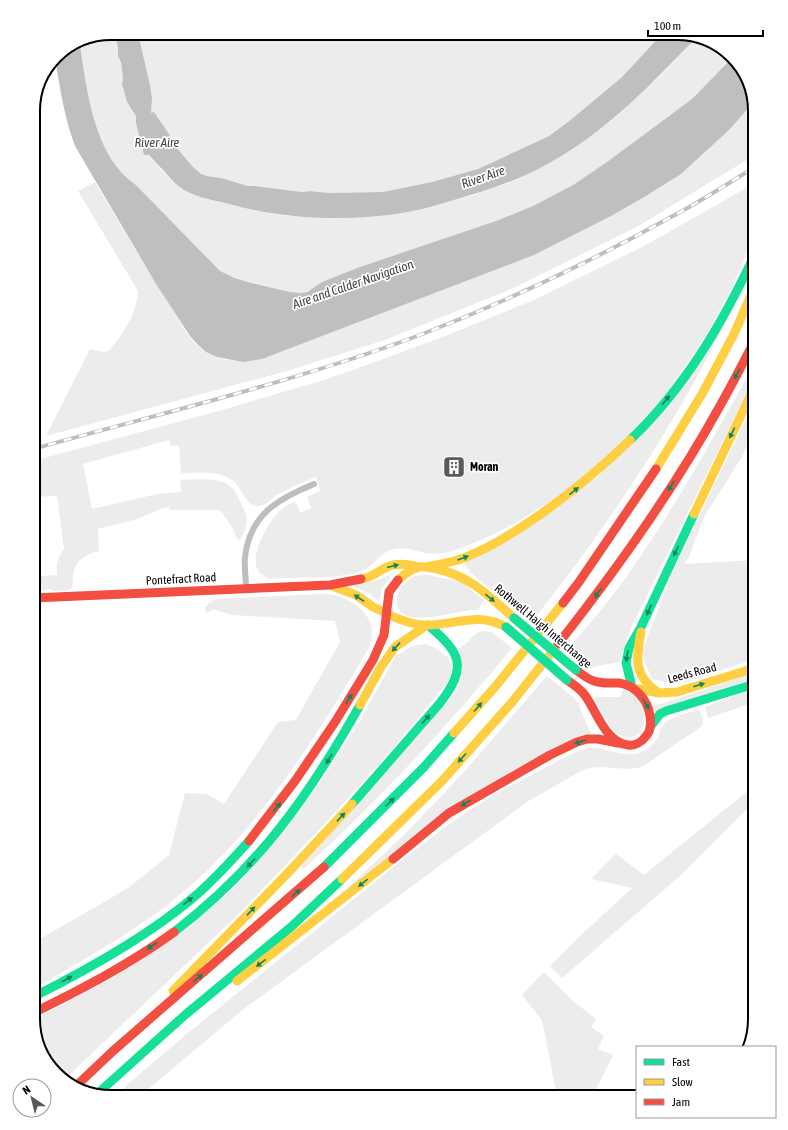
<svg xmlns="http://www.w3.org/2000/svg" width="788" height="1130" viewBox="0 0 788 1130" font-family="'Asap Condensed',sans-serif">
<style>
.green{fill:#ececec}
.water{fill:#bfbfbf}
.lines{fill:none;stroke-linecap:round;stroke-linejoin:round}
.street{stroke:#bebebe;stroke-width:6}
.fast{stroke:#16e098;stroke-width:9}
.slow{stroke:#ffcf43;stroke-width:9}
.jam{stroke:#f24e42;stroke-width:9}
.rail-casing{stroke:#bebebe;stroke-width:4}
.rail{stroke:#fff;stroke-width:2.5;stroke-dasharray:8;stroke-linecap:butt}
.fast-bridge-casing{stroke:#dbdbdb;stroke-width:10;stroke-linecap:butt}
.fast-bridge{stroke:#16e098;stroke-width:9}
.oneway{fill:#0d865b}
.labels{text-anchor:middle;dominant-baseline:central;stroke-width:3.5;stroke-linejoin:round;paint-order:stroke}
.poi-label{font-size:12px;font-weight:bold;fill:#000;stroke:#fff;text-anchor:start}
.street-label{font-size:12px;fill:#000;stroke:#fff}
.water-label{font-size:13px;font-style:italic;fill:#444;stroke:#fff}
.rim{fill:none;stroke:#000;stroke-width:2}
</style>
<rect width="100%" height="100%" fill="#fff"/>
<path class="green" d="M111 33H114L118 47V56L121 62 123 78 122 84 127 102 136 116V123L143 147 153 161 175 184 196 195 207 199 257 211 288 216 337 217 367 216 408 212 474 195 516 180 556 159 573 149 611 121 665 71 696 38 720 46 732 58 692 99 607 162 573 185 533 206 496 221 322 282C316 286 308 293 300 293 290 294 280 289 270 287 250 282 239 280 220 271L136 185C94 157 87 91 80 45Z
M138 33H663L621 78 568 122 549 136 478 169 432 182 383 192 328 193 310 191 302 192 255 186H248L221 178 207 176 201 174 193 167 176 147 169 134 154 113H151L152 98 150 85Z
M753 103 755 111V155L635 228 509 290 385 340 287 371 46 436 90 349 104 352 110 350C124 331 136 316 138 291L78 191 95 182C120 224 144 266 171 307 181 322 190 343 206 352 233 367 256 361 283 351L534 255 611 216 646 196 681 174 729 130Z
M755 183C755 195 757 222 754 232 749 250 741 267 733 284 680 398 576 507 456 550 446 553 435 555 425 553 414 550 405 547 394 549 378 553 373 568 359 572 334 580 297 576 269 579 266 577 262 575 259 572 247 555 270 519 283 508 286 505 291 504 294 502L296 503 300 513 311 508 307 497 320 491 316 477C302 482 289 488 277 495 271 499 266 505 259 506 245 507 242 486 232 480 218 470 197 473 181 473L179 446H171L169 440 83 464 92 509 157 494 181 492 180 480C195 480 219 476 231 487 236 491 238 497 241 503 250 520 248 524 240 540L237 539 232 527 220 510H170L169 507 163 508 137 519 98 529 99 551C86 554 74 561 73 576 72 582 75 586 69 590L52 591 51 589 33 592V577L57 575C56 565 57 558 64 549L57 496 33 497V461L222 410 324 380 378 361 445 336 534 300 644 246Z
M731 311C677 423 608 526 531 623L471 573 463 562 597 477Z
M755 362V376L630 630 625 643 620 662 587 668 566 652C587 626 610 601 629 573 676 506 716 434 755 362Z
M755 400V431L740 460 704 517 689 557 684 564 755 560V659L686 682 670 683 652 679 643 657V649L673 571Z
M393 573 382 588 379 601 370 594 354 587 355 584C370 584 380 580 393 573Z
M428 575 461 582 484 600 478 610C457 610 434 620 413 617 386 613 396 583 416 576 420 575 425 575 428 575Z
M318 594C323 594 329 594 334 595 359 602 380 620 369 648 315 738 259 831 176 898 132 934 81 960 33 990V943L128 888 169 855 185 793 207 794 224 804 278 722 296 720 340 642 335 621 232 615 213 609 207 613 205 611V608L209 603 216 599Z
M482 631 492 632 512 648C447 726 379 801 303 869L300 866 342 821 456 692C465 675 462 668 458 650L477 633Z
M426 644C434 647 440 650 446 657L448 656 451 665V675L447 683 388 754 330 818 244 909 65 1079 43 1058 33 1020 103 983 132 966 216 904 235 887 286 827 323 778 361 719 396 655C402 654 403 651 408 648 414 645 419 645 426 644Z
M755 672V679L673 706 655 713 651 705 661 704 671 701Z
M547 676 572 696 578 703 591 734 509 773 339 896 406 833 464 772Z
M623 689C661 704 642 753 617 733 608 726 600 707 594 697H620Z
M755 689V702L708 718 705 707 736 695Z
M698 709C701 714 705 719 702 726L642 767 629 769 600 767 589 768 579 772 527 802 241 1011 139 1097H113L183 1037 396 865 449 824 493 795 573 753C582 750 591 746 600 748 615 751 626 758 642 752 649 749 656 742 659 735 660 731 661 726 664 724 673 716 687 713 698 709Z
M755 785V801L680 876 562 978 550 966 580 936 632 888 591 879 616 854 644 875Z
M544 972 573 1001 596 1019 591 1027 604 1036 598 1049 613 1055 592 1097H557L544 1029 541 1019 522 995Z"/>
<path class="water" d="M114 33H138L150 85 152 98 151 113 154 112 169 134 176 147 193 167 201 174 207 176 221 178 248 186H255L302 192 310 191 328 193 383 192 432 182 478 169 549 136 568 122 621 78 663 33H682L696 38C653 82 611 127 558 158 525 178 490 190 454 200 439 204 424 209 408 212 350 222 286 220 229 204 213 200 199 198 184 190 176 185 171 179 164 171 159 166 154 161 149 155H144L136 123V116L127 102 122 84 123 78 121 62 118 56V47Z
M80 45C87 91 94 157 136 185L220 271 235 278 248 282 290 292 301 293 307 292 322 282 360 267 496 221 533 206 573 185 607 162 692 99 732 58 745 72 753 103 729 130 681 174 646 196 611 216 534 255 283 351 262 359 243 362 217 357 206 352 198 345 190 336 156 284 75 146C64 117 60 88 55 58L59 52Z"/>
<g class="lines">
<path class="street" d="M246 588C246 578 244 567 245 557 250 514 278 499 314 484"/>
<path class="fast" d="M630 440C685 388 723 322 755 254
M632 687 626 663 629 648 641 627 694 514
M650 727 660 714 666 711 755 684
M352 804 440 703C468 667 461 653 428 625
M324 867 424 767 454 733
M174 932C258 868 309 796 360 705
M33 997C87 970 148 936 194 897 214 880 232 860 249 841
M97 1094 185 1015 291 927 342 879"/>
<path class="slow" d="M656 469 702 394 734 334 755 286
M694 514 755 386
M425 567C436 565 447 563 458 560 487 550 513 533 538 516 571 493 601 468 630 440
M361 579C372 578 378 571 387 567 398 562 409 565 420 567
M398 580C404 575 410 569 419 567 424 566 431 568 437 569 470 576 490 597 514 618
M332 586 356 595 373 607 386 613
M387 614C398 619 410 624 422 625 453 627 476 610 506 627
M641 632C636 659 633 676 659 693
M634 688 659 693 677 692 755 668
M360 705 381 667 395 647 427 625
M454 733 495 687 563 603
M342 879 442 781 513 701 558 644
M237 981 393 859
M173 991 283 878 352 804"/>
<path class="jam" d="M33 598 330 585 361 579
M563 603 579 582 656 469
M558 644C617 569 675 488 721 404 733 383 744 361 755 340
M567 680C573 684 579 688 584 694 596 709 605 743 628 745 635 746 642 742 646 736 651 731 651 723 650 716 648 700 635 685 619 683 610 683 602 684 594 681 587 679 582 674 576 670
M249 841 295 781 335 722 373 660 384 635 389 592 398 580
M393 859 449 813 550 755 577 742 587 739H598L618 743
M33 1013C82 989 130 964 174 932
M75 1087 113 1051 324 867"/>
<g class="rail-casing">
<path id="rail" d="M33 449C162 413 294 382 420 335 506 302 590 262 671 217 700 202 727 184 755 167"/>
</g>
<use href="#rail" class="rail"/>
<g class="fast-bridge-casing">
<path id="fast-bridge" d="M514 618 576 670
M506 627 567 680"/>
</g>
<use href="#fast-bridge" class="fast-bridge"/>
</g>
<defs><path id="oneway-solid" d="M-6-.8H1V-3.2L6.5 0L1 3.2V.8H-6Z"/></defs>
<g class="oneway">
<use href="#oneway-solid" transform="translate(737 374) rotate(118)"/>
<use href="#oneway-solid" transform="translate(666 400) rotate(-52)"/>
<use href="#oneway-solid" transform="translate(732 433) rotate(116)"/>
<use href="#oneway-solid" transform="translate(671 486) rotate(122)"/>
<use href="#oneway-solid" transform="translate(574 491) rotate(-38)"/>
<use href="#oneway-solid" transform="translate(676 551) rotate(116)"/>
<use href="#oneway-solid" transform="translate(463 558) rotate(-20)"/>
<use href="#oneway-solid" transform="translate(393 566) rotate(-14)"/>
<use href="#oneway-solid" transform="translate(598 593) rotate(126)"/>
<use href="#oneway-solid" transform="translate(359 598) rotate(-147)"/>
<use href="#oneway-solid" transform="translate(490 598) rotate(39)"/>
<use href="#oneway-solid" transform="translate(649 610) rotate(114)"/>
<use href="#oneway-solid" transform="translate(396 647) rotate(133)"/>
<use href="#oneway-solid" transform="translate(627 656) rotate(100)"/>
<use href="#oneway-solid" transform="translate(699 685) rotate(-18)"/>
<use href="#oneway-solid" transform="translate(349 699) rotate(-59)"/>
<use href="#oneway-solid" transform="translate(646 704) rotate(60)"/>
<use href="#oneway-solid" transform="translate(478 707) rotate(-49)"/>
<use href="#oneway-solid" transform="translate(426 719) rotate(-50)"/>
<use href="#oneway-solid" transform="translate(580 742) rotate(161)"/>
<use href="#oneway-solid" transform="translate(462 758) rotate(132)"/>
<use href="#oneway-solid" transform="translate(329 759) rotate(121)"/>
<use href="#oneway-solid" transform="translate(390 802) rotate(-45)"/>
<use href="#oneway-solid" transform="translate(466 803) rotate(148)"/>
<use href="#oneway-solid" transform="translate(277 807) rotate(-51)"/>
<use href="#oneway-solid" transform="translate(341 817) rotate(-47)"/>
<use href="#oneway-solid" transform="translate(251 863) rotate(132)"/>
<use href="#oneway-solid" transform="translate(363 883) rotate(141)"/>
<use href="#oneway-solid" transform="translate(296 893) rotate(-42)"/>
<use href="#oneway-solid" transform="translate(188 901) rotate(-38)"/>
<use href="#oneway-solid" transform="translate(251 911) rotate(-47)"/>
<use href="#oneway-solid" transform="translate(152 946) rotate(147)"/>
<use href="#oneway-solid" transform="translate(261 963) rotate(142)"/>
<use href="#oneway-solid" transform="translate(198 978) rotate(-41)"/>
<use href="#oneway-solid" transform="translate(67 979) rotate(-29)"/>
</g>
<defs>
<g id="building-square" transform="scale(1.15)"><rect x="-9" y="-9" width="18" height="18" rx="4" fill="#595959" stroke="#fff"/><path d="M-4-6H4V6H1V3H-1V6H-4ZM-2.5-4.3h1.7v1.8h-1.7ZM.8-4.3h1.7v1.8H.8ZM-2.5-1h1.7V.8h-1.7ZM.8-1h1.7V.8H.8Z" fill="#fff"/></g>
</defs>
<g fill-rule="evenodd">
<use href="#building-square" x="454" y="467"/>
</g>
<g class="labels">
<g class="poi-label">
<text x="470" y="467">Moran</text>
</g>
<g class="street-label">
<text transform="translate(181 579) rotate(-3)">Pontefract Road</text>
<text transform="translate(543 626) rotate(40)">Rothwell Haigh Interchange</text>
<text transform="translate(692 673) rotate(-15)">Leeds Road</text>
</g>
<g class="water-label">
<text x="157" y="142">River Aire</text>
<text transform="translate(483 177) rotate(-19)">River Aire</text>
<text transform="translate(353 284) rotate(-19)">Aire and Calder Navigation</text>
</g>
</g>
<path d="M0 0H788V1130H0ZM111 40H677A71 71 0 0 1 748 111V1019A71 71 0 0 1 677 1090H111A71 71 0 0 1 40 1019V111A71 71 0 0 1 111 40Z" fill="#fff" fill-rule="evenodd"/>
<path class="rim" d="M111 40H677A71 71 0 0 1 748 111V1019A71 71 0 0 1 677 1090H111A71 71 0 0 1 40 1019V111A71 71 0 0 1 111 40Z"/>
<rect x="636" y="1046" width="140" height="72" fill="#ffffff" stroke="#999999"/>
<rect x="644" y="1059" width="20" height="6" fill="#16e098" stroke="#999999"/>
<text x="672" y="1066" font-size="12" fill="#000000">Fast</text>
<rect x="644" y="1079" width="20" height="6" fill="#ffcf43" stroke="#999999"/>
<text x="672" y="1086" font-size="12" fill="#000000">Slow</text>
<rect x="644" y="1099" width="20" height="6" fill="#f24e42" stroke="#999999"/>
<text x="672" y="1106" font-size="12" fill="#000000">Jam</text>
<g transform="translate(32 1098) rotate(325)"><circle r="19" fill="#ffffff" stroke="#999999"/>
<path d="M0-3L7 15L0 10L-7 15Z" fill="#595959"/>
<text y="-6" font-size="11" font-weight="bold" text-anchor="middle" fill="#000000">N</text>
</g>
<path d="M648 30v6h115v-6" fill="none" stroke="#000000" stroke-width="2"/>
<text x="654" y="30" font-size="12" fill="#000000" stroke="#ffffff" stroke-width="3" paint-order="stroke">100 m</text>
</svg>
